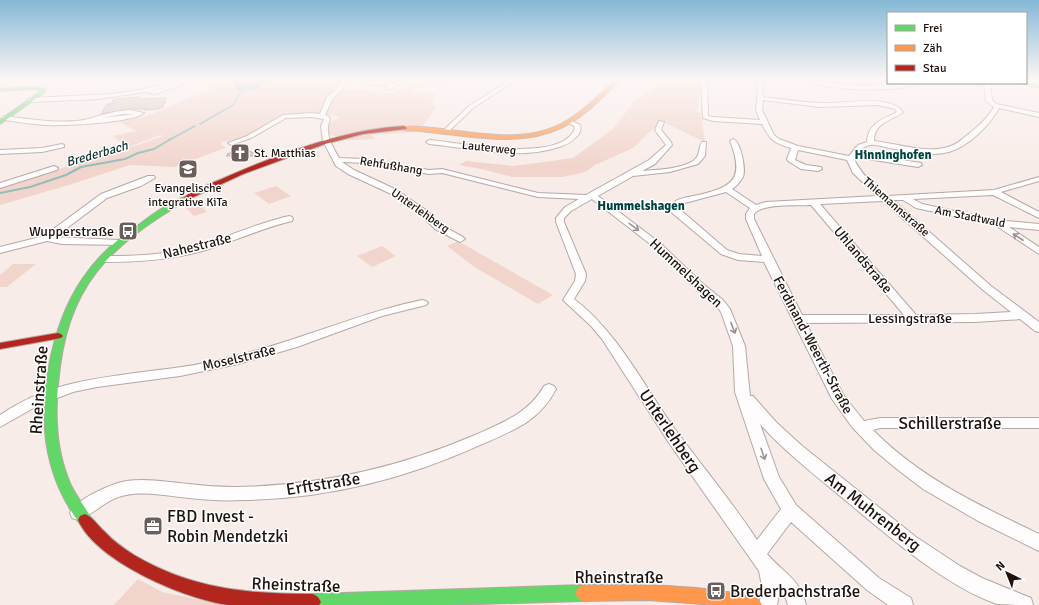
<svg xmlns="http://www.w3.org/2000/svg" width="1039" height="605" viewBox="0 0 1039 605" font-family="Signika,sans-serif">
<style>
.green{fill:#f1d5cc}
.water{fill:#92beba}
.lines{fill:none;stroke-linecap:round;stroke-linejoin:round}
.stream-far1{stroke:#92beba;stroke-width:1.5}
.stream{stroke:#92beba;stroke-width:2}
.building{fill:#d9c9c4;stroke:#b8ada9}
.street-casing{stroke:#b4a8a4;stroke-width:2}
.fast-casing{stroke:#b4a8a4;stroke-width:2}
.slow-casing{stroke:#b4a8a4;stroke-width:2}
.jam-casing{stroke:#b4a8a4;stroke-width:2}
.street{fill:#fefcfc;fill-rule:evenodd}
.fast{fill:#63d668;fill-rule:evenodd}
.slow{fill:#ff974d;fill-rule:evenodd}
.jam{fill:#b3261e;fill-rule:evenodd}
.oneway{stroke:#9a9391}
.labels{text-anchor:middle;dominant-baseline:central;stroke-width:3;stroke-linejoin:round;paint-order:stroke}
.far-street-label{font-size:12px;fill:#1f130f;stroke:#fff}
.far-poi-label{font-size:12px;fill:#1f130f;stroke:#fff;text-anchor:start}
.far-water-label{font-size:13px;font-style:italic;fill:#113332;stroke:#fff}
.far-neighbourhood-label{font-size:13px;font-weight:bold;fill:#004442;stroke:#fff}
.poi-label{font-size:14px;fill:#1f130f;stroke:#fff;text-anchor:end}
.street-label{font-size:14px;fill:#1f130f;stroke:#fff}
.near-street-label{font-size:17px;fill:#1f130f;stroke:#fff}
.near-poi-label{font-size:17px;fill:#1f130f;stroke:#fff;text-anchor:start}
</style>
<rect width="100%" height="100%" fill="#f8ece8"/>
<path class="green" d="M216 80H232L241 91 258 87 268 83 269 82 268 80H343L320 115 297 113 276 116 278 117 242 138 222 142 221 145 226 147 225 148 174 167 130 165 72 184 0 205V188C54 169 109 156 163 136L160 135 129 147 126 146 113 136 136 131 120 122 147 116 208 90 215 86Z
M426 80H469L434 84 411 89V91L436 94 431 102 436 108 422 127 336 136 328 135 329 123 340 117 325 114 332 98 343 89 375 91 374 92C391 98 410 87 426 80Z
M665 80H702V92H700L697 112 701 113 705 142 661 121 633 148 595 165 587 171 577 174 562 177H513L481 169 459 165 466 161 514 166 573 158 614 128 635 100H637Z
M396 130H419L418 132 372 135 376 139 336 141 369 133Z
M276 186 291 196 269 204 254 193Z
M198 203 207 212 194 216 185 207Z
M458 241 553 295 538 304 473 266 447 246Z
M382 246 396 256 372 267 357 256Z
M13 264H36L7 287H0V275Z
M138 579 162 592 225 605H114Z"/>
<path class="water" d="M232 80H268L269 82C260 88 245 94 235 89Z"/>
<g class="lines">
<path class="stream-far1" d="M200 124 233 105 241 91 239 80
M169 140 195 126"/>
<path class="stream" d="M0 193 30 187 66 175 81 167 125 159 138 153 154 149 171 139"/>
</g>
<path class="building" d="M139 97 138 99 166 98 163 107 158 109 144 110 145 109H130L101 114 107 104H111L114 99Z
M246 147 245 149 260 156H242L240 159 233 156H226L228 154H227Z"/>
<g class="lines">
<g class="street-casing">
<path id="street" d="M342 80H347L342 90 333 98 325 115 328 116 330 119C324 134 332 145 339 158L365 159 429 170 442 169 538 193 586 195 649 160 666 145 655 130 659 121 664 122 661 130 671 142 672 145 655 164 642 171C655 170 689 169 697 157 700 152 699 146 702 142H706L705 156 698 164 670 172 633 176 598 196 660 243 702 283 723 300 730 309 745 346 750 396H753L776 422 801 445 916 537 960 566 982 578 1031 598 1033 605C1023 605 1007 605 997 604 947 587 892 539 851 505 820 479 787 454 760 424L779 477 796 505 879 578 911 598 913 605H888L867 590 791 522 767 554C784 574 799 577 806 605H788L786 599 780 590 777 605H759L762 586 759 571 669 443 602 339 591 326 563 300 575 281 576 274 556 222V218L565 207 579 199 538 197 442 173 429 174 365 163 342 162 354 170 395 189 426 210 441 225 463 237 465 239 460 242 435 229 420 214 389 193 348 174 336 166 323 141 321 126 324 119 311 117 286 118 251 138 231 145 228 143 247 136 283 115 311 113 320 114 327 97 338 88ZM592 199 654 247 694 287 715 304 721 312 733 346 735 392 764 479 781 509 757 540C731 500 700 464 672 425 641 381 617 332 574 299L585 281 586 274 564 222V218L571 211Z
M364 80 394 83 400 80H407L389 90 386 88 389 86 361 83V81Z
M510 80H516L473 108 449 131H445V129L469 106Z
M701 80H707L708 116 713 117 760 120 756 110 758 90 756 80H762L763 97C782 99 800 102 819 103 840 105 889 93 903 112L902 113C890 121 874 123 874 141 895 143 926 154 948 147 956 145 964 138 971 132 980 125 988 117 994 107L986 101 984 83H990L992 100 996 104 1039 113V117L999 108C989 126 969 146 949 152 930 157 904 151 885 147 880 146 875 144 870 145 865 146 861 149 858 153L921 163 922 165 918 167 855 157 854 159C861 174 873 185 887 196L994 190 1039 177V181L1001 192 1039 212V218L993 195 913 199 922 204 997 220 1039 224V230L1009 227 1039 247V254L995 225 916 208 903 200H893L991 286 1039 322V332L1035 331 1020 319 975 322 806 323 844 396 864 421 880 418H1039V428H880L873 430C919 477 980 506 1039 534V551L978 521 923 489 898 470 874 450 852 427 832 399 764 262 738 260 721 254 671 212 669 207C675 199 683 198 693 196 731 188 746 181 730 141L733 139C741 142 746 169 743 177 740 182 737 186 732 189L756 205 766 202 877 196 853 173 847 160 798 150 795 160 806 165 821 167 822 169 818 171 801 169 788 161 787 159 791 148C774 143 770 140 762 124L713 121 703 118ZM763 100 820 107 878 105 895 109 897 112C883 119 868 123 867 142L858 145 849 156 798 146 779 139 774 135 762 110ZM726 192 750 208 746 214V219L762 256 739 254 727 250 677 207 681 204ZM883 201 983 290 1011 312 975 314 916 315 820 204ZM811 205 904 315H802L754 219V214C763 203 797 206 811 205Z
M805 80 860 86 916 83C898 94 823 90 805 80Z
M172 82 184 84 155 94 145 92 98 99 30 102 27 100 30 98 112 94 139 90ZM170 86 155 90H152Z
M130 110 144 113C132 123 62 126 45 125 31 124 18 122 5 120L2 118 5 116C28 119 66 125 88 119 102 115 115 111 130 110ZM123 114H135L102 118Z
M568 121H572L580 125C582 130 579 135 575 138 571 143 565 145 559 147 516 161 472 148 429 144L426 142 429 140C458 142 562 165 575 128L574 126 568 123Z
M62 144 64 145V147L42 152 0 154V150L42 148Z
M54 166 58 168 57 170 0 188V183Z
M148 176H154L155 178 141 186 107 198 55 237 118 240 121 241 123 243 121 245 62 244 47 241 0 253V247L44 236 101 194Z
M289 216 292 217 293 219 292 221C262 228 235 241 206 250 172 260 138 262 103 262L98 259 103 256C135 256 167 255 198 246 229 237 257 223 289 216Z
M422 300 426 301 428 303 426 305 382 316 297 347 238 364 180 376 97 387 73 392 39 405 0 427V415C49 382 93 379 150 371 180 368 210 363 239 355 301 340 359 313 422 300Z
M549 384 554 386 556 389C539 422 512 431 480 445 405 479 325 499 243 500 225 501 207 500 189 498 168 496 147 491 126 495 107 498 95 514 78 520L72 518 70 513C76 499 111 484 126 481 147 478 168 482 189 484 204 486 219 487 234 487 318 486 398 468 475 435 502 423 529 413 544 386Z"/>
</g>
<g class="fast-casing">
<path id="fast" d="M1019 83H1026L1039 86V88Z
M35 87 45 89V92L0 124V120L41 91 35 89 0 91V89Z
M187 196 189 197V199C107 247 66 286 58 385 55 416 56 448 68 478 73 494 85 505 92 520L90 524 85 526 80 524C67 506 57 487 51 465 35 408 50 326 83 278 98 256 118 238 140 224 153 214 172 201 187 196Z
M583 585 588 588 591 593 588 598 583 601 443 605H307L305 602 308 597 313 594Z"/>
</g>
<g class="slow-casing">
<path id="slow" d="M615 80H620C603 97 585 116 563 127 515 151 455 132 404 130L401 128C407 124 426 128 434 128 478 133 528 145 568 120 586 109 600 94 615 80Z
M583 585C641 585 697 584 754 597L759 600 762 605H715L648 600 583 601 578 598 575 593 578 588Z"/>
</g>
<g class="jam-casing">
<path id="jam" d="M404 126 407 128 406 129 363 134 325 144 243 174 189 199H185L184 198C193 189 210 184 222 179 276 155 345 129 404 126Z
M58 333 61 334 63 336 61 338 0 349V343Z
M85 514C93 517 98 526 105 532 113 541 123 548 134 555 192 589 247 594 313 594L318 597 321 602 319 605C299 605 279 605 258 605 249 605 238 605 228 605 185 599 97 562 78 520L80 516Z"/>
</g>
<use href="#street" class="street"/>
<use href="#fast" class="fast"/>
<use href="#slow" class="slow"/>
<use href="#jam" class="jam"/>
</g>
<defs><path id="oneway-shaft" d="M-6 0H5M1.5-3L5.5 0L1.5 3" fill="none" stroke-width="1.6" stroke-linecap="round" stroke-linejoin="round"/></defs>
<g class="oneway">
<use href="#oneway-shaft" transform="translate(634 227) rotate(36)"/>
<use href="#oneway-shaft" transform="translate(1018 237) rotate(-147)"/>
<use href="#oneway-shaft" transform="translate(733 328) rotate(69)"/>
<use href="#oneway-shaft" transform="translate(763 454) rotate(71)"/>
</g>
<linearGradient id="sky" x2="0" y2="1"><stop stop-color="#85b8d6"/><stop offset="0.48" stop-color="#fcf6f5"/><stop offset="1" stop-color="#fcf6f5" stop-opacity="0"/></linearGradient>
<rect width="1039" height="165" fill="url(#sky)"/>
<defs>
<g id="church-square" transform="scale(1)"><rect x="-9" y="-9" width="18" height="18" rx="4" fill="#6b5f5b" stroke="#fff"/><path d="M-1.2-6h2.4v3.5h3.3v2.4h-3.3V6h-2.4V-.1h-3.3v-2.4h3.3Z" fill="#fff"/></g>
<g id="school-square" transform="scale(1)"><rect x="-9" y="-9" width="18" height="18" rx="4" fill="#6b5f5b" stroke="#fff"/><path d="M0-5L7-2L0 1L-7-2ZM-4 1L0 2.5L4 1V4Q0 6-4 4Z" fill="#fff"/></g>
<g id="bus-square" transform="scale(1)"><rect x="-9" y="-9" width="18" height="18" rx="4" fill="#6b5f5b" stroke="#fff"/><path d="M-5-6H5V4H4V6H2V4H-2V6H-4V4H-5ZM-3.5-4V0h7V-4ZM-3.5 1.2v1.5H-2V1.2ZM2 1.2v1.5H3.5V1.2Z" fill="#fff"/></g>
<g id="office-square" transform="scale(1)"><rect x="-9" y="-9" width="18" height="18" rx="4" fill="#6b5f5b" stroke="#fff"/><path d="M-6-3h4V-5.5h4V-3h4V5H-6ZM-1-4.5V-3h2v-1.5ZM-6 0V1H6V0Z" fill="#fff"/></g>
</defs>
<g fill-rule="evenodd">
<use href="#church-square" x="240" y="153"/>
<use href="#school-square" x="188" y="169"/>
<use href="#bus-square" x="128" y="231"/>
<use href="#office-square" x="153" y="526"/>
<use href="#bus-square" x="716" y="591"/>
</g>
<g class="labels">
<g class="far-street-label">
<text transform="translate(489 148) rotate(6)">Lauterweg</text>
<text transform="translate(391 166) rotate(9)">Rehfußhang</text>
<text transform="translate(896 207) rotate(41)">Thiemannstraße</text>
<text transform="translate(420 211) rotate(35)">Unterlehberg</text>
<text transform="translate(970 217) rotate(11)">Am Stadtwald</text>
</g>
<g class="far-poi-label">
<text x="254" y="153">St. Matthias</text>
<text x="188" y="188" text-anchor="middle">Evangelische<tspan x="188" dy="14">integrative KiTa</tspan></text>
</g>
<g class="far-water-label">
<text transform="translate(97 154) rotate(-16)">Brederbach</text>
</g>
<g class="far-neighbourhood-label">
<text x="893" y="155">Hinninghofen</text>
<text x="641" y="206">Hummelshagen</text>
</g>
<g class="poi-label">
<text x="114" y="231">Wupperstraße</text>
</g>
<g class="street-label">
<text transform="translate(197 246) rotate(-14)">Nahestraße</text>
<text transform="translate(863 260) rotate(50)">Uhlandstraße</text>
<text transform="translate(686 273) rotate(43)">Hummelshagen</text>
<text x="910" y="318">Lessingstraße</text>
<text transform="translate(813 345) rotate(62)">Ferdinand-Weerth-Straße</text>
<text transform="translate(239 358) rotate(-13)">Moselstraße</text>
</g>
<g class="near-street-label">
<text transform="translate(39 390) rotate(-86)">Rheinstraße</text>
<text x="950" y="423">Schillerstraße</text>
<text transform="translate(670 431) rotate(56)">Unterlehberg</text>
<text transform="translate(323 484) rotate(-9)">Erftstraße</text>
<text transform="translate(873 512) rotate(38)">Am Muhrenberg</text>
<text x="619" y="577">Rheinstraße</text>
<text transform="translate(296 585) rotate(2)">Rheinstraße</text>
</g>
<g class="near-poi-label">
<text x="167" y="516">FBD Invest -<tspan x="167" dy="20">Robin Mendetzki</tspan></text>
<text x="730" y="591">Brederbachstraße</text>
</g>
</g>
<rect x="887" y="12" width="140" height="72" fill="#ffffff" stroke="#a5a19f"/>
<rect x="895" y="25" width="20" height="6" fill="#63d668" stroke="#a5a19f"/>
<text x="923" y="32" font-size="12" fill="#1f130f">Frei</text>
<rect x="895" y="45" width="20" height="6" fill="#ff974d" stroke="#a5a19f"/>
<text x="923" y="52" font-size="12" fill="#1f130f">Zäh</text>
<rect x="895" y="65" width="20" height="6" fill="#b3261e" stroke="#a5a19f"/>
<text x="923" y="72" font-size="12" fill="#1f130f">Stau</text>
<g transform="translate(1007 573) rotate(317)" stroke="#ffffff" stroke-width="3" paint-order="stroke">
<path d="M0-3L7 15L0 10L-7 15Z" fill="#1f130f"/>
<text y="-6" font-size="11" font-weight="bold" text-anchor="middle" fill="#1f130f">N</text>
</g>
</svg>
